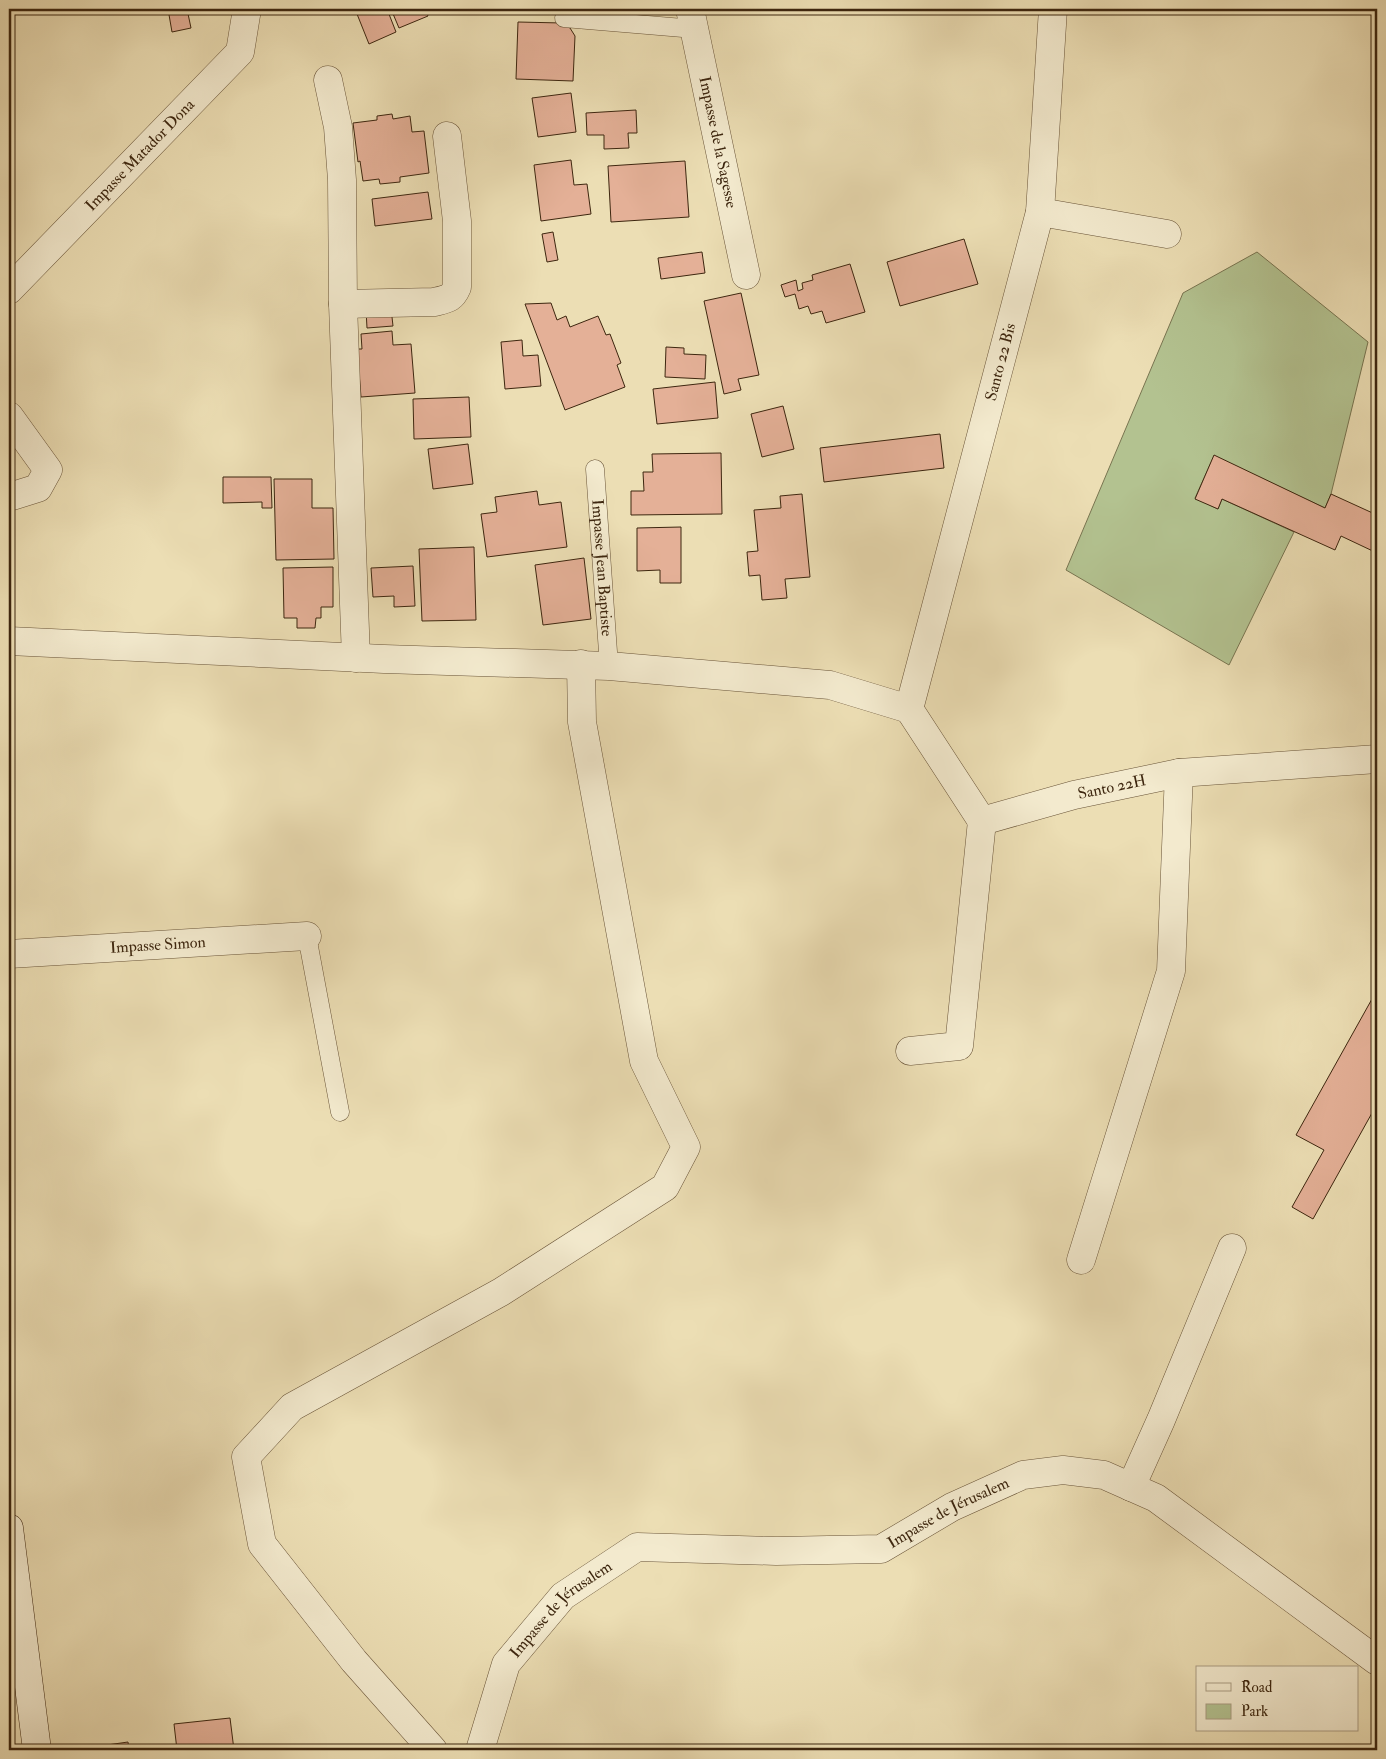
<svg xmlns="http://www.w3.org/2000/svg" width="1386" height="1759" viewBox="0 0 1386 1759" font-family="'IM FELL Double Pica',serif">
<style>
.green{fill:#b3c290;stroke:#787450}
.building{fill:#e4b097;stroke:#3d260f}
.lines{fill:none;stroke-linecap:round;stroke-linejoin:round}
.lane-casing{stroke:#695438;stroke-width:19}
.street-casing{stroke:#695438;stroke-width:29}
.secondary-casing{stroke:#3d260f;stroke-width:29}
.lane{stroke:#f3eace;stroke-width:18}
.street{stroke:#f3eace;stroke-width:28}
.secondary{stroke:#f3eace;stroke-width:28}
.labels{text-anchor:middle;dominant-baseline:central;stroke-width:5;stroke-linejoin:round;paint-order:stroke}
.street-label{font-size:16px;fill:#3d260f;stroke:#f3eace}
</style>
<rect width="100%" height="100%" fill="#ecdeb4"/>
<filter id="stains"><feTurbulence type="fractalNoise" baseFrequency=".004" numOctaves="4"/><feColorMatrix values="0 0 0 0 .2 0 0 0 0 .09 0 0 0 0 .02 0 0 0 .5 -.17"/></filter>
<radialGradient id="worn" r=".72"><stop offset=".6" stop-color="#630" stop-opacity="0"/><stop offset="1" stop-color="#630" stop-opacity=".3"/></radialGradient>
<path class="green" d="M1257 252 1368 342 1331 494 1325 508 1214 456 1195 498 1218 509 1222 499 1294 532 1229 665 1066 570 1183 293Z"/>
<path class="building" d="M168 9H187L191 28 172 32Z
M355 9H387L396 32 369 44Z
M391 9H425L428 16 399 28Z
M518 22 562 23 570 28 575 36 573 81 516 79Z
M571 93 576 132 538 137 532 98Z
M636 110 637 133H628L629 148 604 149V135H587L586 113Z
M392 114 393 119 410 116 412 132 424 131 429 173 400 177V182L380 184 379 179 363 181 360 161 358 162 353 123 377 120V116Z
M571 160 574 185 587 184 591 214 541 221 534 165Z
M685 161 689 217 611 222 608 166Z
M428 192 432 219 375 226 372 199Z
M553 232 558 260 547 262 542 234Z
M964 239 978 284 900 306 887 262Z
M702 252 705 273 661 279 658 258Z
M850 264 865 312 826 323 822 311 811 314 808 306 799 309 795 294 785 297 781 285 796 280 798 291 803 289 802 283 813 280 812 275Z
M741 293 759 375 738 379 741 390 724 394 704 301Z
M551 303 557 320 566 316 570 327 598 316 606 335 610 334 621 363 617 365 625 387 565 410 525 304Z
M391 308 393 326 367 328 366 310Z
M392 331 393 345 411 344 415 393 361 397 357 349H362L361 334Z
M522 340 523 356 538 355 541 386 505 389 501 342Z
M666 347 684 348V354L706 355 705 379 665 377Z
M715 382 718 418 657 424 653 389Z
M469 397 471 437 414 439 413 399Z
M783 406 794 449 762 457 751 414Z
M940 434 944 468 824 482 820 448Z
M468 444 473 484 433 489 428 449Z
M721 453 722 514 631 515V491H644L643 472H653L652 454Z
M1214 455 1325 508 1331 494 1377 515V553L1341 536 1335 550 1222 499 1218 509 1195 499Z
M223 477H271L272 508H262V502L223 503Z
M274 479H312V508H333L334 559 276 560Z
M537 491 539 505 561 502 567 547 487 557 481 514 497 512 495 497Z
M802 494 810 577 785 579 787 598 762 600 760 575 749 576 747 552 758 551 754 510 781 508 780 496Z
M681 527V583H660V570L637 571V528Z
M474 547 476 620 422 621 419 549Z
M584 558 591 619 543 625 535 565Z
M413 566 415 606 394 607V596L373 597 371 568Z
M333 567V607H321V618H316L315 628H297V618H284L283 568Z
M1377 990V1104L1313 1219 1292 1207 1324 1150 1296 1135Z
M230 1718 234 1750H177L174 1724Z
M128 1742 129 1750H72Z"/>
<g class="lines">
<g class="lane-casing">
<g id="lane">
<path d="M564 18 695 29"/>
<path id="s1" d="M595 469 609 666"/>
<path d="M307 936 340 1112"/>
</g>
</g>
<g class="street-casing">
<g id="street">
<path id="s2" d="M690 9 746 275"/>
<path d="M328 80 338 127 342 180 343 304 356 658"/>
<path d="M1040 212 1167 234"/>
<path id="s3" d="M9 290 240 52 247 9"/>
<path d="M343 304 434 302C447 299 452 299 457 287V221L447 136"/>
<path d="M9 416 48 470 38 488 9 497"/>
<path d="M9 641 384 659 609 666 830 685 909 709"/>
<path id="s4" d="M909 709 1040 212 1053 9"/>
<path id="s5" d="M909 709 982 821 1074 795 1179 773 1377 759"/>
<path id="s6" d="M9 954 307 936"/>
<path d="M910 1051 959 1046 982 821"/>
<path d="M1081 1260 1171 971 1179 773"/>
<path d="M1131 1487 1161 1420 1232 1248"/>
<path d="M433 1750 354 1661 262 1544 246 1457 292 1407 501 1292 665 1187 686 1147 644 1061 582 722 581 664"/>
<path id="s7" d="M480 1750 506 1664 563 1596 637 1547 776 1551 881 1549 952 1507 1023 1475 1063 1470 1104 1475 1156 1498 1377 1661"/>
</g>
</g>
<g class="secondary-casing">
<path id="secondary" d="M9 1528 37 1750"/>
</g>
<use href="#lane" class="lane"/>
<use href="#street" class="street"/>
<use href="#secondary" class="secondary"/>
</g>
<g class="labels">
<g class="street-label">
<text stroke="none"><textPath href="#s2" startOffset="136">Impasse de la Sagesse</textPath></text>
<text stroke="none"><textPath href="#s3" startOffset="188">Impasse Matador Dona</textPath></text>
<text stroke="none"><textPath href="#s4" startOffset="359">Santo 22 Bis</textPath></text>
<text stroke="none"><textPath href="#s1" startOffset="99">Impasse Jean Baptiste</textPath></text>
<text stroke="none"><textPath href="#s5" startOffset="268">Santo 22H</textPath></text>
<text stroke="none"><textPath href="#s6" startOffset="149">Impasse Simon</textPath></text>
<text stroke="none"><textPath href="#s7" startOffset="588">Impasse de Jérusalem</textPath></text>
<text stroke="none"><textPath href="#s7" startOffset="168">Impasse de Jérusalem</textPath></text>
</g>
</g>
<rect width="1386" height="1759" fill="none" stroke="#ecdeb4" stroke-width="30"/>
<rect x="10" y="10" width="1366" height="1739" fill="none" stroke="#3d260f" stroke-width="2.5"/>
<rect x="15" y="15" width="1356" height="1729" fill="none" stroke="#3d260f"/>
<rect x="1196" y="1666" width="162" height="65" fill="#f3eace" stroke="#aa9c82"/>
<rect x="1206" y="1683" width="25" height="8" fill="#f3eace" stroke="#aa9c82"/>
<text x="1241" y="1692" font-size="15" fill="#3d260f">Road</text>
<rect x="1206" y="1704" width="25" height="15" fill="#b3c290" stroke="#aa9c82"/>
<text x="1241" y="1716" font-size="15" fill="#3d260f">Park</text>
<rect width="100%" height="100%" filter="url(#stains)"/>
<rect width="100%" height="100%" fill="url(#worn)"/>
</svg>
